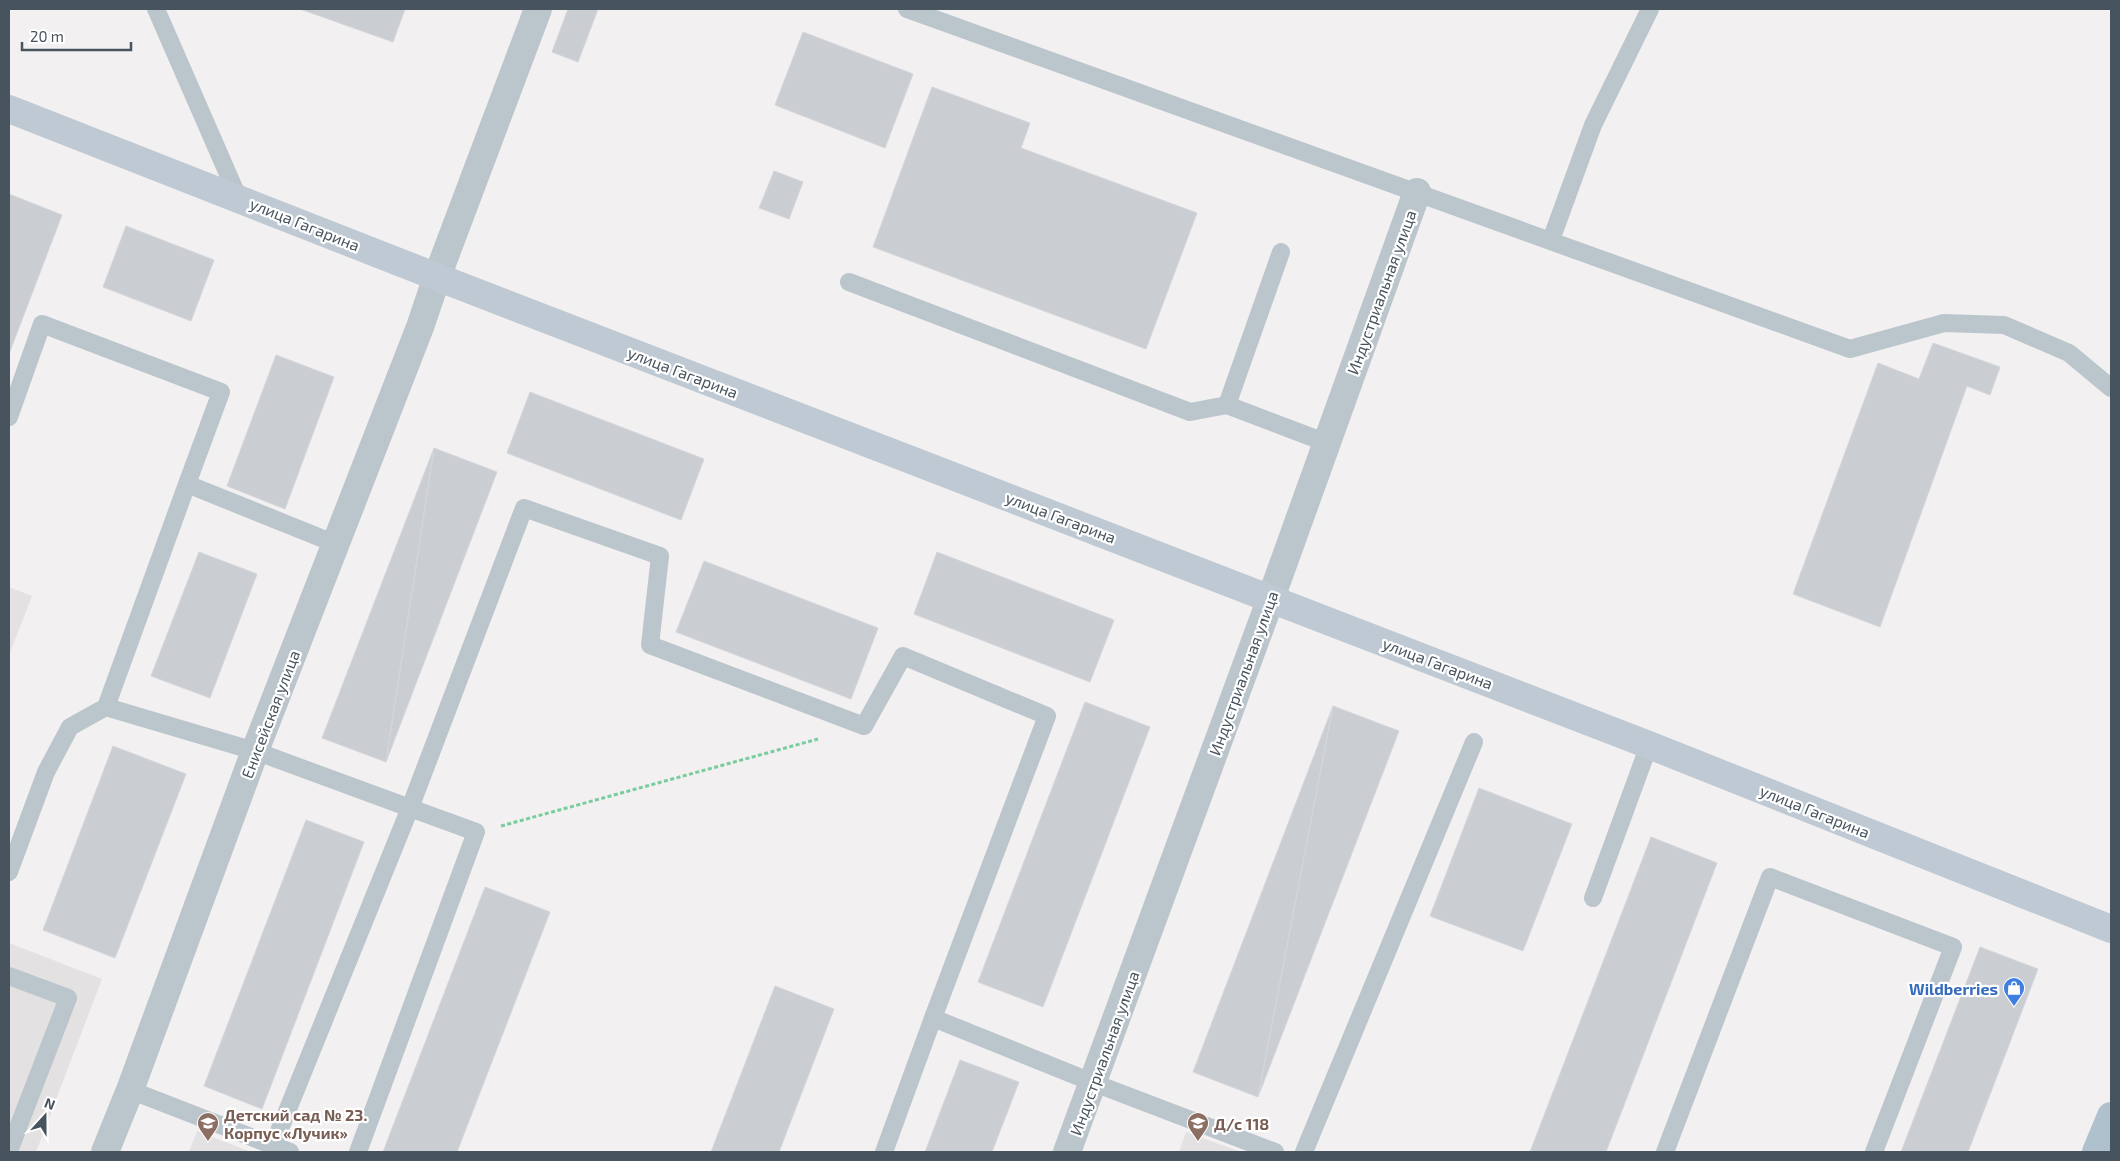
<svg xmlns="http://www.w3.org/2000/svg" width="2120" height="1161" viewBox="0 0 2120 1161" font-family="'Exo 2',sans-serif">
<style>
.education{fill:#e3e1e2}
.building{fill:#cacdd2;stroke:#d4d6db}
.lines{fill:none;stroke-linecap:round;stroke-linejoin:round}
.path{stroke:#78cc9e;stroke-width:3;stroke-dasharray:4 2.5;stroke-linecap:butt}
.service{stroke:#bbc5cc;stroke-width:18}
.minor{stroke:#bbc5cc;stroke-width:28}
.tertiary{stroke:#bbc5cc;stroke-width:28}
.secondary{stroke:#bec9d3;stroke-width:28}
.primary{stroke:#b0c1ce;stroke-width:28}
.labels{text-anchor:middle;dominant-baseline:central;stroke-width:4.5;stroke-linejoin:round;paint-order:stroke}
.street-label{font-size:16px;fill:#48545d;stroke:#fff}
.shop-label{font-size:16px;font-weight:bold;fill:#366cbe;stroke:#fff;text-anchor:end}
.education-label{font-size:16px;font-weight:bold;fill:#785e54;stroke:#fff;text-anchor:start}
</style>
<rect width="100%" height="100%" fill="#f2f0f0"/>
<path class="education" d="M9 587 32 596 9 655Z
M9 943 102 979 36 1152H9Z
M197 1131 251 1152H189Z
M1186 1132 1241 1152H1179Z"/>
<path class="building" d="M300 9H405L393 42Z
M568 9H598L578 62 552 52Z
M803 32 913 74 885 148 775 105Z
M932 87 1030 123 1021 148 1197 213 1146 349 873 247Z
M774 171 803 182 789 219 759 208Z
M9 194 62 215 9 354Z
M126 226 214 260 191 321 103 287Z
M1933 343 2000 367 1990 395 1967 386 1880 627 1793 594 1878 363 1919 379Z
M276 355 334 377 285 509 227 486Z
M530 392 704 459 681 520 507 453Z
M434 448 497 472 386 762Z
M434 448 386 762 322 738Z
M199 552 257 574 210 698 151 676Z
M937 552 1114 620 1090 682 914 614Z
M704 561 878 628 851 699 676 632Z
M1085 702 1150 727 1043 1007 978 982Z
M1333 706 1258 1097 1193 1072Z
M1333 706 1399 731 1258 1097Z
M113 746 186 774 115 958 43 930Z
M1479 788 1572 824 1523 951 1430 916Z
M306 820 364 842 262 1109 204 1086Z
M1651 837 1717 863 1606 1152H1530Z
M485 887 550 912 457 1152H383Z
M1980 947 2038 969 1968 1152H1901Z
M775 986 834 1009 779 1152H711Z
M960 1060 1019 1082 992 1152H925Z"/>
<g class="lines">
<path class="path" d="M501 826 818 739"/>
<path class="service" d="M156 9 238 197
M907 9 1850 349 1944 323 2004 325 2069 353 2111 388
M1551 240 1593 125 1650 9
M849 282 1190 412 1227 405 1327 443
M1227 405 1281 252
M9 417 42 324 221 392 187 484 336 544
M106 707 255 751 410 808 524 508 660 556 650 645 864 726 903 656 1047 716 933 1018 1094 1083 1275 1152
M9 872 46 772 70 727 106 707 187 484
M1593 898 1649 745
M9 976 68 998 9 1151
M130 1090 290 1152
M273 1146 410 808 476 832 358 1152
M884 1152 933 1018
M1304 1152 1474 742
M1665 1152 1770 877 1953 947 1874 1152"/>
<path class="minor" d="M105 1152 130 1090 255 751 420 327 437 277
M1067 1152 1271 598 1417 192"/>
<path class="tertiary" d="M437 277 538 9"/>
<path class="secondary" d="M9 109 437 277 1649 745 2111 929"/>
<path class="primary" d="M2096 1152 2111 1116"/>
</g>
<defs>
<g id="shop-pin" transform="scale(1.125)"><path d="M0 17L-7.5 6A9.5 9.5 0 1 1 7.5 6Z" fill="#3f7fe0" stroke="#fff"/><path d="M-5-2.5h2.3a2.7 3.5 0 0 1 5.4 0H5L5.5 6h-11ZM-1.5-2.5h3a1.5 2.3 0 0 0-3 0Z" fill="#fff"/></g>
<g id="school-pin" transform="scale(1.125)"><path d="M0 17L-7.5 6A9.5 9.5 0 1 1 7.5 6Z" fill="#8d6e63" stroke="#fff"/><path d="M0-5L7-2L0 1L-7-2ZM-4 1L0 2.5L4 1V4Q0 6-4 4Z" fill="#fff"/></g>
</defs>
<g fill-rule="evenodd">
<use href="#shop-pin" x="2014" y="988"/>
<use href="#school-pin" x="208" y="1123"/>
<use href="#school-pin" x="1198" y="1123"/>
</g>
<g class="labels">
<g class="street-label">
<text transform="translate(305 224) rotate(22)">улица Гагарина</text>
<text transform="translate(1381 292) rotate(-70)">Индустриальная улица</text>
<text transform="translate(683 372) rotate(21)">улица Гагарина</text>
<text transform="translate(1061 517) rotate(21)">улица Гагарина</text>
<text transform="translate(1438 663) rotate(21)">улица Гагарина</text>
<text transform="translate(1243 673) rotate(-70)">Индустриальная улица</text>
<text transform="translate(270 714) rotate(-69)">Енисейская улица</text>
<text transform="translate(1815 811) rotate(22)">улица Гагарина</text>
<text transform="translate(1104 1053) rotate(-70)">Индустриальная улица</text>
</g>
<g class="shop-label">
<text x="1998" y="988">Wildberries</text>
</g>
<g class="education-label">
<text x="224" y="1114">Детский сад № 23.<tspan x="224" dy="18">Корпус «Лучик»</tspan></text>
<text x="1214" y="1123">Д/с 118</text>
</g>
</g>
<rect width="2120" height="1161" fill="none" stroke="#48545d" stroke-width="20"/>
<g transform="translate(45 1116) rotate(21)" stroke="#ffffff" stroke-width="4" paint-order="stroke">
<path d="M0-4L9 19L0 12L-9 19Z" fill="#48545d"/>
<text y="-8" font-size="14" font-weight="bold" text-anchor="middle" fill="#48545d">N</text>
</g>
<path d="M22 42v8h109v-8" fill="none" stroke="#48545d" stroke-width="2.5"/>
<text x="30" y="42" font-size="15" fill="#48545d" stroke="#ffffff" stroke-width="4" paint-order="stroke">20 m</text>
</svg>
